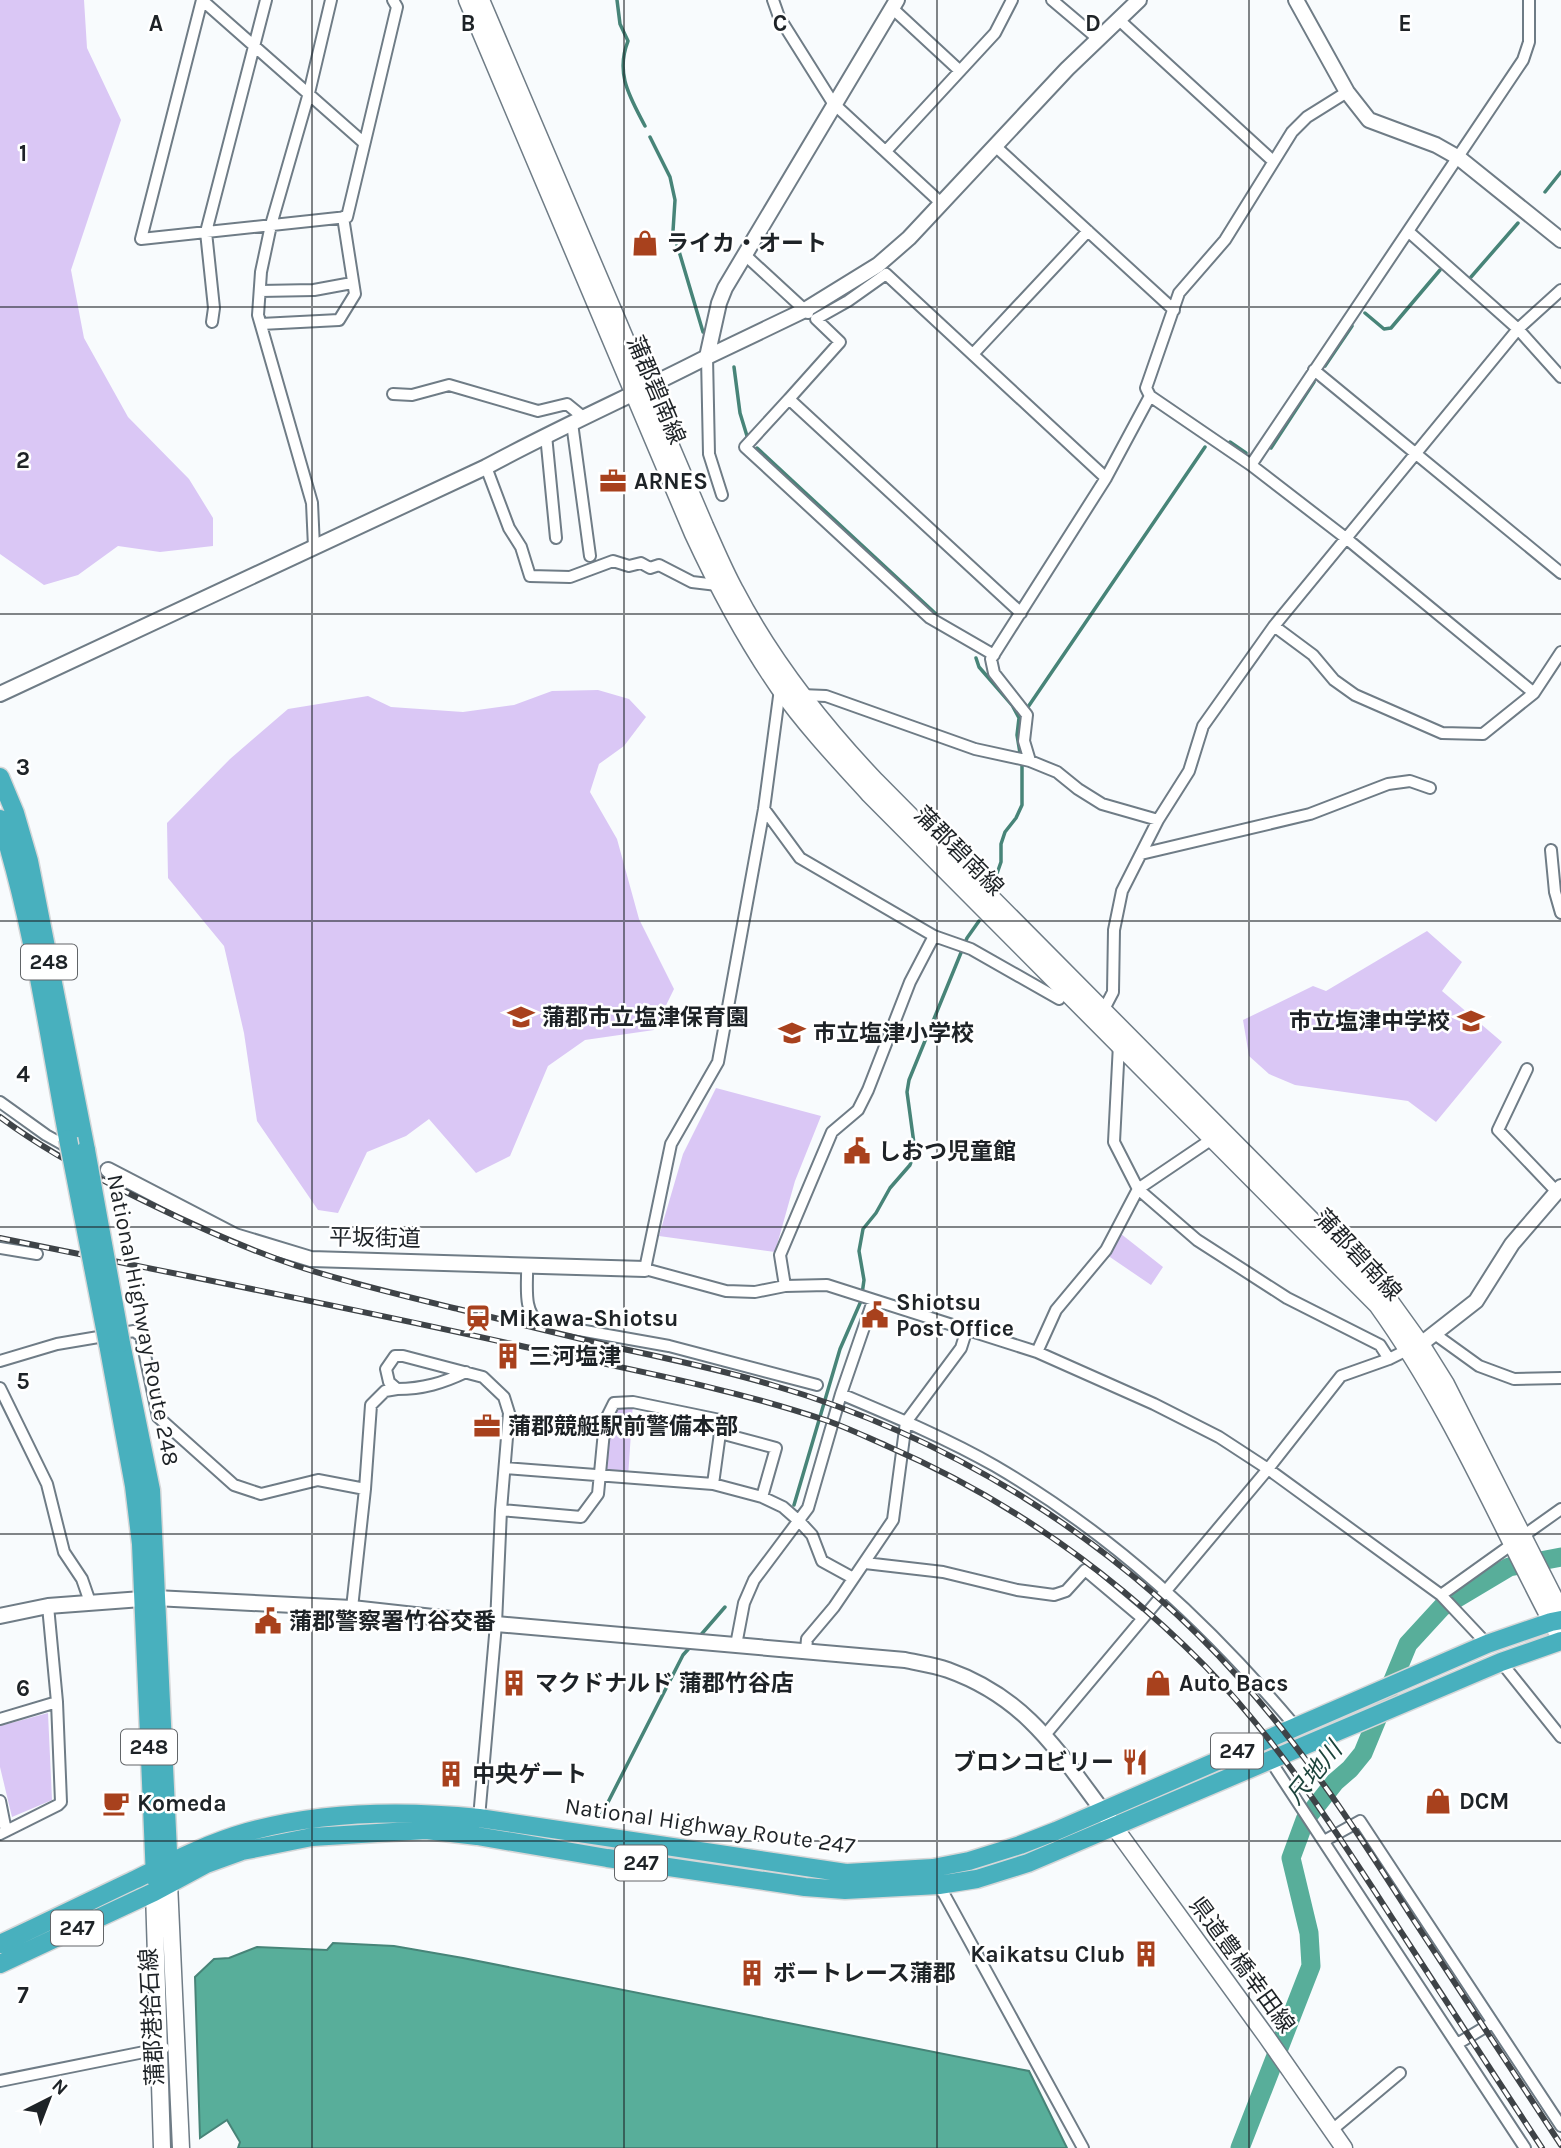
<svg xmlns="http://www.w3.org/2000/svg" width="1561" height="2148" viewBox="0 0 1561 2148" font-family="Karla,'Noto Sans JP',sans-serif">
<style>
.green{fill:#dac7f5}
.water{fill:#58ae9a;stroke:#478478;stroke-width:2}
.lines{fill:none;stroke-linecap:round;stroke-linejoin:round}
.stream{stroke:#478478;stroke-width:3.5}
.river{stroke:#58ae9a;stroke-width:19}
.minor-casing{stroke:#6f7c86;stroke-width:14}
.tertiary-casing{stroke:#6f7c86;stroke-width:18}
.secondary-casing{stroke:#6f7c86;stroke-width:19}
.trunk-casing{stroke:#d6d7d8;stroke-width:21}
.minor{stroke:#fff;stroke-width:10}
.tertiary{stroke:#fff;stroke-width:14}
.secondary{stroke:#fff;stroke-width:16}
.trunk{stroke:#48b0be;stroke-width:18}
.rail-casing{stroke:#3e4347;stroke-width:6}
.rail{stroke:#fff;stroke-width:3.5;stroke-dasharray:10;stroke-linecap:butt}
.trunk-bridge-casing{stroke:#d6d7d8;stroke-width:21;stroke-linecap:butt}
.trunk-bridge{stroke:#48b0be;stroke-width:18}
.grid{fill:none;stroke:#1e2327;stroke-width:2;stroke-opacity:0.55}
.labels{text-anchor:middle;dominant-baseline:central;stroke-width:5;stroke-linejoin:round;paint-order:stroke}
.shield{fill:#fff;stroke:#626568;stroke-width:2}
.shield-label{font-size:21px;font-weight:bold;fill:#1e2327}
.poi-label{font-size:23px;font-weight:bold;fill:#1e2327;stroke:#fff;text-anchor:start}
.street-label{font-size:23px;fill:#1e2327;stroke:#fff}
.water-label{font-size:24px;font-style:italic;fill:#1d443c;stroke:#fff}
.grid-label{font-size:23px;text-anchor:middle;font-weight:bold;fill:#1e2327;stroke:#fff;stroke-width:5;stroke-linejoin:round;paint-order:stroke}
</style>
<rect width="100%" height="100%" fill="#f8fbfd"/>
<path class="green" d="M0 0H84L87 48 121 120 71 270 84 338 128 417 189 479 213 518V546L160 552 118 546 78 575 44 585 0 554Z
M598 690 629 699 646 717 624 746 599 764 590 792 617 839 639 919 674 989 654 1030 585 1040 548 1066 510 1156 476 1173 429 1119 406 1136 367 1152 338 1213 318 1210 257 1121 244 1033 224 946 168 878 167 823 230 759 288 709 368 696 391 707 463 712 514 705 552 691Z
M1427 931 1462 962 1442 991 1502 1042 1436 1122 1408 1101 1295 1085 1269 1074 1249 1056 1243 1020 1313 986 1326 991Z
M716 1088 821 1116 795 1181 775 1252 659 1236 683 1154Z
M1116 1230 1163 1267 1151 1285 1104 1253Z
M633 1402 628 1478 599 1476 614 1403Z
M48 1713 52 1800 12 1817 0 1767V1726Z"/>
<path class="water" d="M333 1943 394 1946 463 1958 1029 2071 1067 2148H238L240 2142 227 2120 200 2138 195 1977 214 1959 229 1958 257 1947 327 1950Z"/>
<g class="lines">
<path class="stream" d="M617 0 620 24 628 41C615 74 630 97 645 126
M650 137 670 177 675 200 673 231 703 332
M1545 192 1561 172
M1471 277 1518 223
M1365 313 1384 329 1391 328 1440 270
M1325 366 1352 326
M734 367 740 413 747 436
M1230 442 1246 453
M757 448 936 614
M1271 448 1314 382
M976 658 979 667 1012 705 1019 718 1017 735 1022 765V805L1016 818 1005 832 1001 844V862L994 882
M1028 707 1205 447
M794 1505 840 1349 861 1301 864 1280 859 1251 863 1229 876 1213 890 1188 910 1165 915 1151 907 1092 909 1080 967 938 979 921
M699 1637 725 1607
M602 1814 683 1655 692 1645"/>
<path class="river" d="M1240 2148 1311 1966 1309 1933 1291 1858 1305 1820 1335 1782 1350 1769 1363 1753 1408 1644 1442 1607 1509 1567 1561 1557"/>
<g class="minor-casing">
<path id="minor" d="M202 0 141 239 347 217 397 7 393 0
M202 0 363 142
M773 0 779 17 833 103 941 203
M1052 0 1097 38
M892 8 960 71
M1118 19 1273 161
M1347 92 1307 117 1292 132 1225 240 1179 293 1146 388 1150 396 1251 465 1347 539 1534 693
M994 145 1174 310
M886 151 995 33 1012 0
M1409 232 1518 329 1561 377
M744 254 808 313
M260 291 314 290 352 283
M212 322 214 308 206 232 266 0
M261 324 339 320 355 294 343 217
M973 354 1088 231
M707 357 709 454 722 495
M1314 370 1561 573
M393 394 412 395 449 385 538 411 567 404 583 417
M789 399 745 447 930 618 994 655
M572 423 590 556
M546 435 556 538
M1251 465 1523 60 1529 42V0
M486 467 509 528 521 547 530 576 570 577 613 561 629 566 641 563 650 568 659 565 692 582 717 585
M314 547 312 503 258 315 261 272 271 225 309 93 331 0
M1021 613 789 399 840 342 816 319 848 301 886 274 1106 478
M1274 626 1313 655 1334 680 1355 695 1442 733 1483 734 1534 693 1561 652
M780 689 764 809 718 1062 671 1144 645 1269 726 1291 755 1292 785 1286 827 1285 1037 1352 1154 1404 1219 1437 1268 1469 1441 1595 1487 1644
M801 695 826 696 975 749 1030 761 1057 772 1078 789 1102 804 1158 820
M1030 761 1024 741 1027 715 994 673 991 659 1106 478 1150 396
M764 809 800 858 934 936 971 949 1059 999V984
M1551 850 1555 892 1561 913
M1141 854 1310 814 1388 784 1410 781 1430 788
M1102 1013 1113 992 1114 930 1122 891 1158 820 1189 771 1203 726 1274 626 1518 329 1561 290
M1119 1044 1114 1142 1138 1189 1197 1240 1287 1298 1380 1345 1389 1359
M1527 1069 1498 1130 1557 1192
M0 1102 46 1135 71 1149
M0 1248 37 1254
M527 1264C528 1284 522 1312 540 1323L669 1346 817 1385
M785 1286 780 1255 832 1132 858 1110 868 1090 910 982 934 936
M1436 1335 1479 1366 1514 1379 1561 1378
M1037 1352 1056 1310 1106 1250 1138 1189 1212 1139
M0 1361 57 1344 134 1331 141 1336 158 1417 234 1485 261 1494 318 1480 365 1489 352 1608
M466 1372C443 1383 423 1389 397 1389L389 1382 386 1369 395 1356H403L483 1377 504 1397 509 1413 501 1510 496 1624 479 1818
M0 1388 47 1484 64 1552 82 1579 90 1602
M841 1394C893 1416 946 1438 995 1466 1113 1535 1207 1622 1295 1726
M505 1468 713 1484 762 1497 783 1507 800 1522 812 1535 822 1561 853 1578
M713 1484 720 1433 776 1448 762 1497
M365 1489 371 1405 385 1391 397 1389
M501 1510 581 1517 598 1494 605 1421 614 1403 633 1402 720 1420V1433
M1523 1536 1561 1509
M865 1563 943 1572 1017 1590 1054 1595 1066 1591 1085 1570 1142 1618
M1441 1595 1511 1545
M736 1645 744 1603 754 1580 808 1508 841 1394 873 1301
M806 1650 807 1639 834 1607 893 1520 906 1422 961 1348 967 1329
M1501 1662 1561 1737
M0 1719 57 1702
M1045 1735 1268 1469 1341 1376 1389 1359 1413 1347
M1270 1760 1525 2148
M0 1801 6 1831
M0 1834 58 1805 61 1802 57 1702 48 1606
M1324 1841 1360 1821 1561 2126
M939 1885 1083 2148
M1457 2044 1492 2023
M0 2081 164 2048
M1332 2130 1400 2073"/>
</g>
<g class="tertiary-casing">
<path id="tertiary" d="M1296 0 1347 92 1369 120 1436 145 1459 158 1561 240
M707 357 805 310 878 265 909 238 1067 69 1139 0
M0 694 486 467C558 428 633 395 707 357L719 303 725 288 897 0
M108 1170 235 1236 311 1259 645 1269
M1421 1344 1476 1301 1512 1244 1561 1187
M0 1616 48 1606 155 1598 352 1608 496 1624 905 1660C919 1663 934 1665 948 1670 1024 1697 1056 1748 1102 1810"/>
</g>
<g class="secondary-casing">
<path id="secondary" d="M467 0 693 534C718 588 745 639 779 688 806 726 838 760 869 794L1377 1305C1452 1409 1501 1528 1561 1640
M481 0 705 526C715 548 724 570 735 590 772 661 821 723 876 781L1385 1294 1421 1344 1446 1384 1561 1611
M1102 1810 1266 2036 1344 2148
M169 1883 181 2148
M154 1892 162 2148"/>
</g>
<g class="trunk-casing">
<path id="trunk" d="M0 777 15 813 29 861 86 1150
M0 819C33 922 48 1032 68 1139
M121 1343 151 1490 169 1873
M108 1344 134 1486 141 1544 155 1878
M0 1944C45 1923 90 1901 134 1880 171 1862 208 1843 247 1832 323 1811 401 1810 479 1818L846 1873 933 1868 969 1861 1020 1845 1056 1831 1487 1644 1551 1622 1561 1620
M0 1964 154 1892 206 1864 242 1851 312 1837 426 1830 477 1836 607 1858 805 1887 845 1890 939 1885 977 1879 1028 1863 1501 1662 1561 1641"/>
</g>
<use href="#minor" class="minor"/>
<use href="#tertiary" class="tertiary"/>
<use href="#secondary" class="secondary"/>
<use href="#trunk" class="trunk"/>
<g class="rail-casing">
<path id="rail" d="M0 1117C40 1147 82 1170 126 1192 182 1220 238 1246 297 1266 349 1283 404 1296 458 1309 509 1321 559 1334 610 1346 664 1358 719 1369 772 1385 949 1436 1116 1540 1239 1678 1305 1751 1358 1833 1411 1916 1461 1992 1511 2069 1561 2145
M0 1238C171 1273 342 1306 512 1344 617 1367 723 1386 825 1420 846 1427 866 1437 887 1446 1007 1498 1113 1573 1205 1666 1285 1748 1345 1846 1407 1941 1452 2011 1497 2079 1542 2148"/>
</g>
<use href="#rail" class="rail"/>
<g class="trunk-bridge-casing">
<path id="trunk-bridge" d="M68 1139 108 1344
M86 1150 121 1343"/>
</g>
<use href="#trunk-bridge" class="trunk-bridge"/>
</g>
<path class="grid" d="M312 0V2148M624 0V2148M937 0V2148M1249 0V2148M0 307H1561M0 614H1561M0 921H1561M0 1227H1561M0 1534H1561M0 1841H1561"/>
<defs>
<g id="shop-bare" transform="scale(2.1)"><path d="M-5-2.5h2.3a2.7 3.5 0 0 1 5.4 0H5L5.5 6h-11ZM-1.5-2.5h3a1.5 2.3 0 0 0-3 0Z" fill="#a8411d" stroke="#fff" stroke-width="2.5" paint-order="stroke"/></g>
<g id="office-bare" transform="scale(2.1)"><path d="M-6-3h4V-5.5h4V-3h4V5H-6ZM-1-4.5V-3h2v-1.5ZM-6 0V1H6V0Z" fill="#a8411d" stroke="#fff" stroke-width="2.5" paint-order="stroke"/></g>
<g id="school-bare" transform="scale(2.1)"><path d="M0-5L7-2L0 1L-7-2ZM-4 1L0 2.5L4 1V4Q0 6-4 4Z" fill="#a8411d" stroke="#fff" stroke-width="2.5" paint-order="stroke"/></g>
<g id="civic-bare" transform="scale(2.1)"><path d="M-.6-6.5H3V-4.5H.6V-3L4-1V1h2V6H-6V1h2V-1L-.6-3ZM-1.2 2.5V6h2.4V2.5Z" fill="#a8411d" stroke="#fff" stroke-width="2.5" paint-order="stroke"/></g>
<g id="station-bare" transform="scale(2.1)"><path d="M-3-6H3Q5-6 5-4V2Q5 4 3 4L4.5 6H3L1.5 4h-3L-3 6H-4.5L-3 4Q-5 4-5 2V-4Q-5-6-3-6ZM-3.5-4v3h7v-3ZM-3.5 1v1.5H-2V1ZM2 1v1.5H3.5V1Z" fill="#a8411d" stroke="#fff" stroke-width="2.5" paint-order="stroke"/></g>
<g id="building-bare" transform="scale(2.1)"><path d="M-4-6H4V6H1V3H-1V6H-4ZM-2.5-4.3h1.7v1.8h-1.7ZM.8-4.3h1.7v1.8H.8ZM-2.5-1h1.7V.8h-1.7ZM.8-1h1.7V.8H.8Z" fill="#a8411d" stroke="#fff" stroke-width="2.5" paint-order="stroke"/></g>
<g id="restaurant-bare" transform="scale(2.1)"><path d="M-5-6h1v4h1v-4h1v4h1v-4h1v5L-1.5 .5V6h-2V.5L-5-1ZM5-6V6H3V1.5H1.5Q1.5-4 5-6Z" fill="#a8411d" stroke="#fff" stroke-width="2.5" paint-order="stroke"/></g>
<g id="cafe-bare" transform="scale(2.1)"><path d="M-5.5-4.5H6V0H3Q3 3.5 0 3.5H-2.5Q-5.5 3.5-5.5 0ZM3-3.2v2h1.7v-2ZM-6 4.5H4V6H-6Z" fill="#a8411d" stroke="#fff" stroke-width="2.5" paint-order="stroke"/></g>
</defs>
<g fill-rule="evenodd">
<use href="#shop-bare" x="645" y="243"/>
<use href="#office-bare" x="613" y="481"/>
<use href="#school-bare" x="521" y="1017"/>
<use href="#school-bare" x="1471" y="1021"/>
<use href="#school-bare" x="792" y="1033"/>
<use href="#civic-bare" x="857" y="1151"/>
<use href="#civic-bare" x="875" y="1315"/>
<use href="#station-bare" x="478" y="1318"/>
<use href="#building-bare" x="508" y="1356"/>
<use href="#office-bare" x="487" y="1426"/>
<use href="#civic-bare" x="268" y="1621"/>
<use href="#building-bare" x="514" y="1683"/>
<use href="#shop-bare" x="1158" y="1683"/>
<use href="#restaurant-bare" x="1135" y="1762"/>
<use href="#building-bare" x="451" y="1774"/>
<use href="#shop-bare" x="1438" y="1801"/>
<use href="#cafe-bare" x="116" y="1803"/>
<use href="#building-bare" x="1146" y="1954"/>
<use href="#building-bare" x="752" y="1973"/>
</g>
<g class="labels">
<g class="shield">
<rect x="21" y="944.5" width="56" height="35" rx="5"/>
<rect x="121" y="1729.5" width="56" height="35" rx="5"/>
<rect x="1211" y="1733.5" width="52" height="35" rx="5"/>
<rect x="615" y="1845.5" width="52" height="35" rx="5"/>
<rect x="51" y="1910.5" width="52" height="35" rx="5"/>
</g>
<g class="shield-label">
<text x="49" y="962">248</text>
<text x="149" y="1747">248</text>
<text x="1237" y="1751">247</text>
<text x="641" y="1863">247</text>
<text x="77" y="1928">247</text>
</g>
<g class="poi-label">
<text x="666" y="243">ライカ・オート</text>
<text x="634" y="481">ARNES</text>
<text x="542" y="1017">蒲郡市立塩津保育園</text>
<text x="1450" y="1021" text-anchor="end">市立塩津中学校</text>
<text x="813" y="1033">市立塩津小学校</text>
<text x="878" y="1151">しおつ児童館</text>
<text x="896" y="1302">Shiotsu<tspan x="896" dy="26">Post Office</tspan></text>
<text x="499" y="1318">Mikawa-Shiotsu</text>
<text x="529" y="1356">三河塩津</text>
<text x="508" y="1426">蒲郡競艇駅前警備本部</text>
<text x="289" y="1621">蒲郡警察署竹谷交番</text>
<text x="535" y="1683">マクドナルド 蒲郡竹谷店</text>
<text x="1179" y="1683">Auto Bacs</text>
<text x="1114" y="1762" text-anchor="end">ブロンコビリー</text>
<text x="472" y="1774">中央ゲート</text>
<text x="1459" y="1801">DCM</text>
<text x="137" y="1803">Komeda</text>
<text x="1125" y="1954" text-anchor="end">Kaikatsu Club</text>
<text x="773" y="1973">ボートレース蒲郡</text>
</g>
<g class="street-label">
<text transform="translate(656 390) rotate(67)">蒲郡碧南線</text>
<text transform="translate(959 851) rotate(45)">蒲郡碧南線</text>
<text transform="translate(375 1238) rotate(1)">平坂街道</text>
<text transform="translate(1358 1255) rotate(47)">蒲郡碧南線</text>
<text transform="translate(143 1320) rotate(79)">National Highway Route 248</text>
<text transform="translate(710 1826) rotate(8)">National Highway Route 247</text>
<text transform="translate(1242 1965) rotate(54)">県道豊橋幸田線</text>
<text transform="translate(152 2017) rotate(-93)">蒲郡港拾石線</text>
</g>
<g class="water-label">
<text transform="translate(1314 1773) rotate(-51)">尺地川</text>
</g>
</g>
<g class="grid-label">
<text x="156" y="31">A</text>
<text x="468" y="31">B</text>
<text x="780" y="31">C</text>
<text x="1093" y="31">D</text>
<text x="1405" y="31">E</text>
<text x="23" y="161">1</text>
<text x="23" y="468">2</text>
<text x="23" y="775">3</text>
<text x="23" y="1082">4</text>
<text x="23" y="1389">5</text>
<text x="23" y="1696">6</text>
<text x="23" y="2003">7</text>
</g>
<g transform="translate(49 2099) rotate(42)" stroke="#ffffff" stroke-width="5" paint-order="stroke">
<path d="M0-5L12 26L0 18L-12 26Z" fill="#1e2327"/>
<text y="-10" font-size="19" font-weight="bold" text-anchor="middle" fill="#1e2327">N</text>
</g>
</svg>
